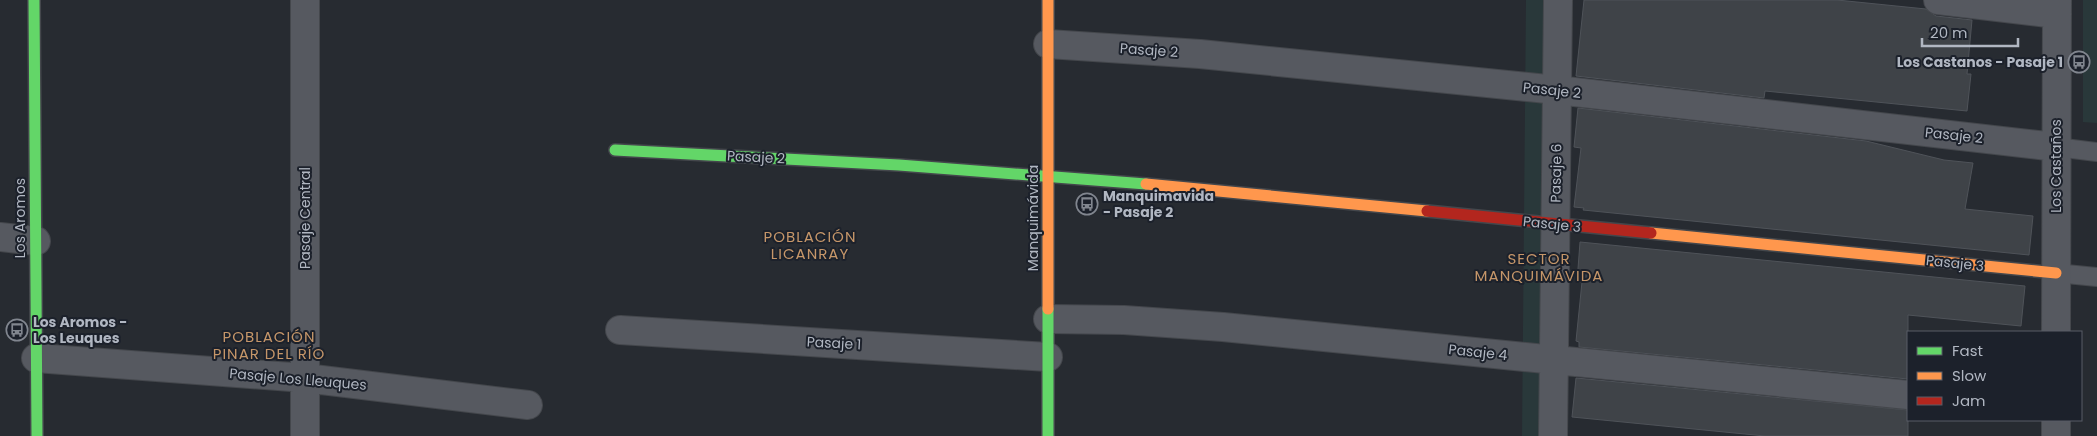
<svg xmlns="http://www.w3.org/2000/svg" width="2097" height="436" viewBox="0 0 2097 436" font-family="Poppins,sans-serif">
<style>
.green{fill:#29383a}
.building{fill:#3f4348;stroke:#4f5359}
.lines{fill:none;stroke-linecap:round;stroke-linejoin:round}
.lane-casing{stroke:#44474c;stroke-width:20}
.street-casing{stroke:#44474c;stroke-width:30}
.fast-casing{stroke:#44474c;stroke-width:14}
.slow-casing{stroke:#44474c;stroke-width:14}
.jam-casing{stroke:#44474c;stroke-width:14}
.lane{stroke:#565960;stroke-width:18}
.street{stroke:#565960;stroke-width:28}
.fast{stroke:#63d668;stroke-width:11}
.slow{stroke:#ff974d;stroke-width:11}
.jam{stroke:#b3261e;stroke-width:11}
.labels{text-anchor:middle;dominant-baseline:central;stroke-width:4;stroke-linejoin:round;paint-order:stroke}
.street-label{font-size:14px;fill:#b1b7c2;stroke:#1c212b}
.poi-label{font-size:14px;font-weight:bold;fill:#b1b7c2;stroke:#1c212b;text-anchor:start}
.neighbourhood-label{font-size:15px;letter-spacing:1px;fill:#c59669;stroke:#1c212b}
</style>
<rect width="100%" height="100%" fill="#272b31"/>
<path class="green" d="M1526 0H1553V436H1522Z
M2083 0H2097V123L2083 122Z"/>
<path class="building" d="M1584 0H1837L1926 9 1936 16 1972 20 1967 74H1971L1967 111 1765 91 1764 98 1576 76Z
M1578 108 1866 141 1944 160 1973 163 1965 209 2033 216 2029 255 1583 210 1584 208 1574 207 1581 148 1574 147Z
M1580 242 2025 286 2021 326 1908 315V379L1579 347V342L1576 341 1582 282H1577Z
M1576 378 1908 410V436H1765L1572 417Z"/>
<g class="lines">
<g class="lane-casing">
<path id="lane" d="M2056 147 2097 152
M2056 273 2097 277"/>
</g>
<g class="street-casing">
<path id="street" d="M1938 0 2057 14
M1048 44 1200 54 1557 90 2056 147
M0 237 36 241
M1048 319 1124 320 1223 327 1908 395
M620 330 1048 357
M2056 332 2057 0
M36 358 305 378 528 405
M2056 420V436
M305 436V0
M1553 436 1558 0"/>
</g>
<g class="fast-casing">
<path id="fast" d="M34 0 37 436
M615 150 899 165 1146 184
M1048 309V436"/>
</g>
<g class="slow-casing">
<path id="slow" d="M1048 0V309
M1146 184 1427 211
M1651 233 2056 273"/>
</g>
<g class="jam-casing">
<path id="jam" d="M1427 211 1651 233"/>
</g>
<use href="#lane" class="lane"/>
<use href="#street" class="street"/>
<use href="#fast" class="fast"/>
<use href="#slow" class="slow"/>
<use href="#jam" class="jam"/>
</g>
<defs>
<g id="bus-ring" transform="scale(1.125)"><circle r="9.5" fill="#1c212b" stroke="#81868f" stroke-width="1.5"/><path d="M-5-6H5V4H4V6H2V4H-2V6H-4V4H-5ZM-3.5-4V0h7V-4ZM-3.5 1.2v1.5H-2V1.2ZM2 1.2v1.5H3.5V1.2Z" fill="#81868f"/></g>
</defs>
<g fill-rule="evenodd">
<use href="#bus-ring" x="2079" y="62"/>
<use href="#bus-ring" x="1087" y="204"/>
<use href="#bus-ring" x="17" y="330"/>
</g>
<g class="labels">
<g class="street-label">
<text transform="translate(1149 50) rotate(4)">Pasaje 2</text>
<text transform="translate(1552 90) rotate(6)">Pasaje 2</text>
<text transform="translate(1954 135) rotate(6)">Pasaje 2</text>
<text transform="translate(756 157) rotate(3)">Pasaje 2</text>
<text transform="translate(2056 166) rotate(-90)">Los Castaños</text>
<text transform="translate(1556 173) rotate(-89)">Pasaje 6</text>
<text transform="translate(20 218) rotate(-90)">Los Aromos</text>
<text transform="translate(305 218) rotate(-90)">Pasaje Central</text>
<text transform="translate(1033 218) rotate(-90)">Manquimávida</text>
<text transform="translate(1552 224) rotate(6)">Pasaje 3</text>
<text transform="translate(1955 263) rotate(6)">Pasaje 3</text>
<text transform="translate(834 343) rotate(3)">Pasaje 1</text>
<text transform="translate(1478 352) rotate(6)">Pasaje 4</text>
<text transform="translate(298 379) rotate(5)">Pasaje Los Lleuques</text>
</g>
<g class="poi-label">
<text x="2063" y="62" text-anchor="end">Los Castanos - Pasaje 1</text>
<text x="1103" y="196">Manquimavida<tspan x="1103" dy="16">- Pasaje 2</tspan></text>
<text x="33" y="322">Los Aromos -<tspan x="33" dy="16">Los Leuques</tspan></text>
</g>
<g class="neighbourhood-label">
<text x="810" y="236">POBLACIÓN<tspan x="810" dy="17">LICANRAY</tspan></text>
<text x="1539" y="258">SECTOR<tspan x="1539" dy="17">MANQUIMÁVIDA</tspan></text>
<text x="269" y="336">POBLACIÓN<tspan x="269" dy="17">PINAR DEL RÍO</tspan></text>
</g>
</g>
<rect x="1907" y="331" width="175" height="90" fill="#1c212b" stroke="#585d67"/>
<rect x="1917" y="347" width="25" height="8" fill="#63d668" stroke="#585d67"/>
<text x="1952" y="356" font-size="15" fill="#b1b7c2">Fast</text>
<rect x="1917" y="372" width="25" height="8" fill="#ff974d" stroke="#585d67"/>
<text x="1952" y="381" font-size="15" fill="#b1b7c2">Slow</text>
<rect x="1917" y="397" width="25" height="8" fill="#b3261e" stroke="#585d67"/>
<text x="1952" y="406" font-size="15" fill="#b1b7c2">Jam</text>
<path d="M1922 38v8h96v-8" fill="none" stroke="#b1b7c2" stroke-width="2.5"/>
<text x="1930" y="38" font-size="15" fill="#b1b7c2" stroke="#1c212b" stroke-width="4" paint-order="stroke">20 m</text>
</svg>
